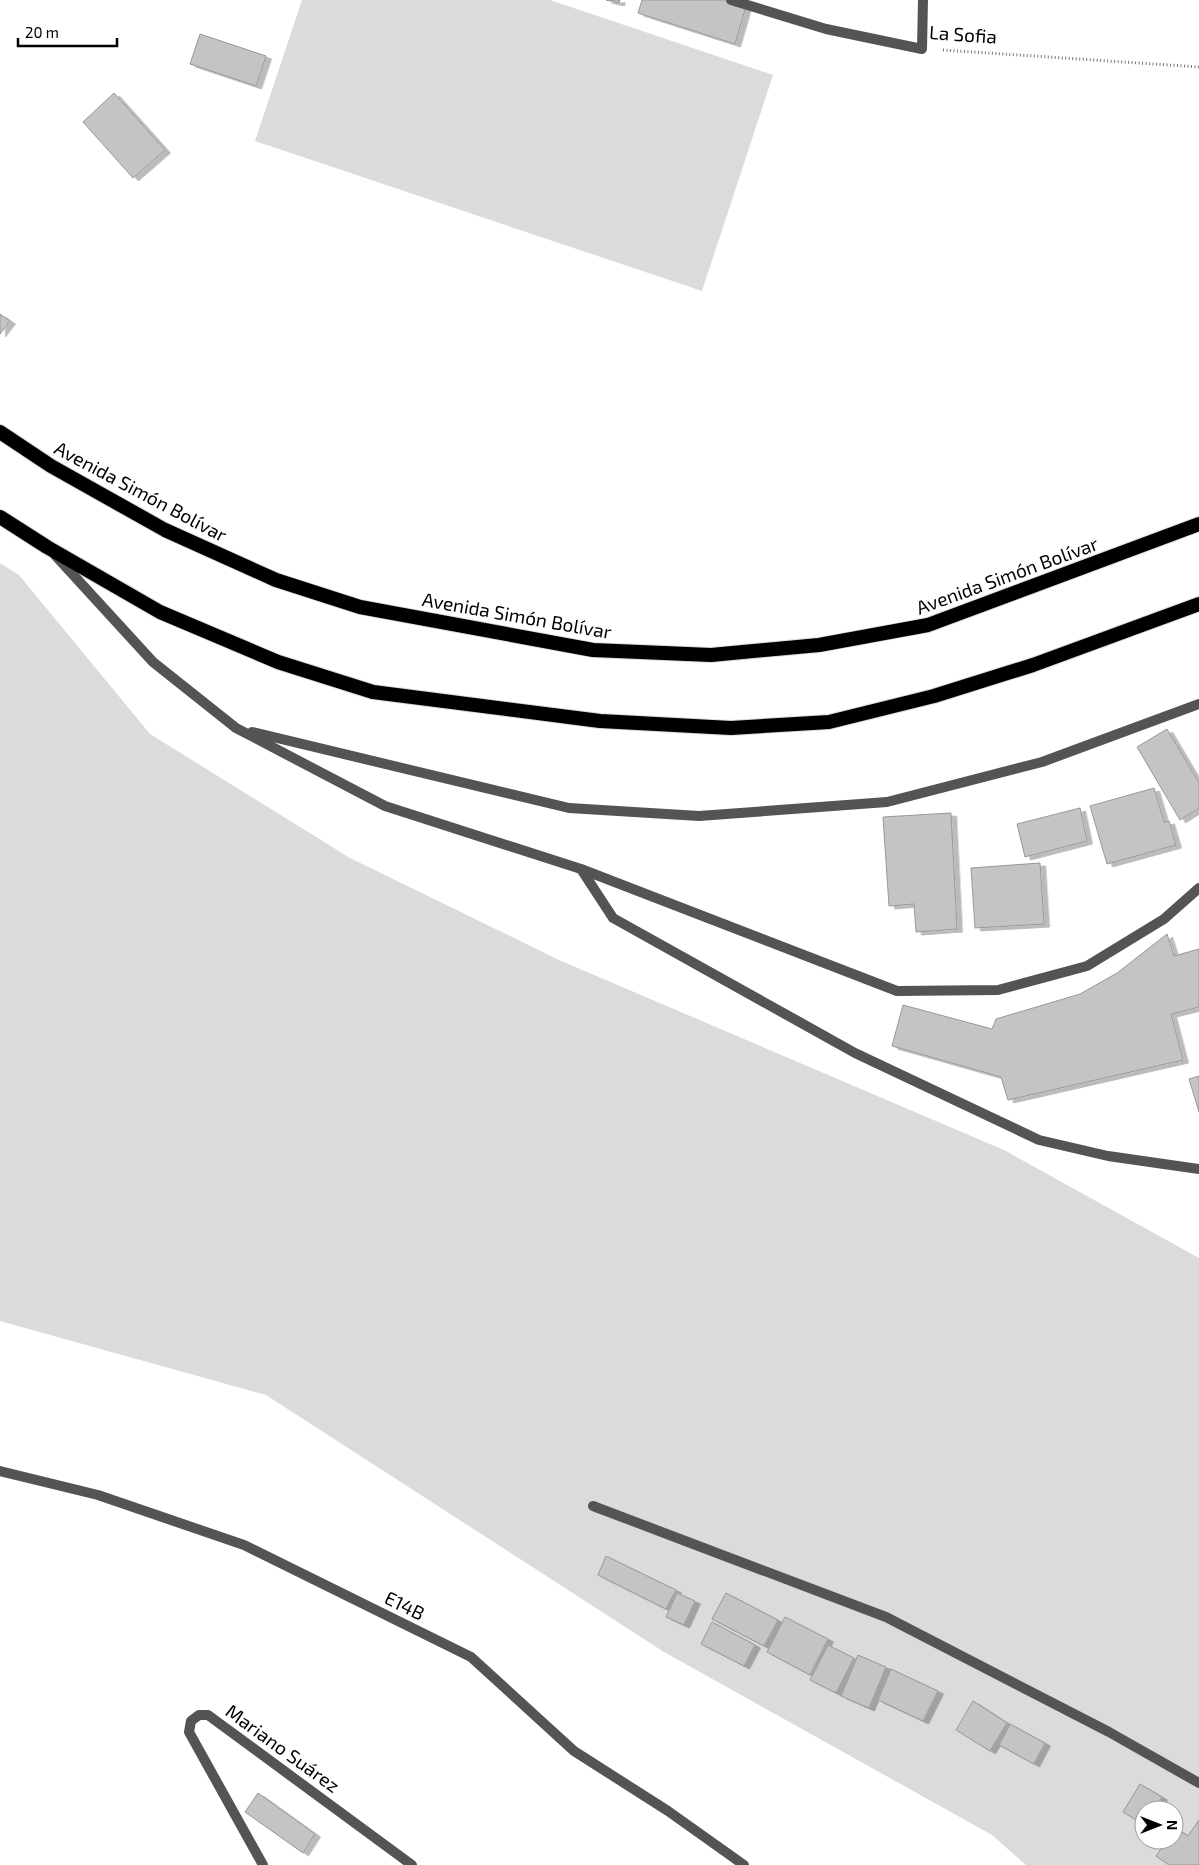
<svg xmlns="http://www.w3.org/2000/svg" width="1199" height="1865" viewBox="0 0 1199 1865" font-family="'Exo 2',sans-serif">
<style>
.green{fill:#dbdbdb;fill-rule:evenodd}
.building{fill:#c4c4c4;stroke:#989898;filter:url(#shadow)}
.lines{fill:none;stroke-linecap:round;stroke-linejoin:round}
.trunk-casing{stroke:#dbdbdb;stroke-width:16}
.path{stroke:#767676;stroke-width:3;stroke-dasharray:1 2.5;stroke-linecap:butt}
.service{stroke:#545454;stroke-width:10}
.minor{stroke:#545454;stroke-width:10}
.trunk{stroke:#000;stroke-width:14}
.labels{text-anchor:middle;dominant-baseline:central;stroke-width:4.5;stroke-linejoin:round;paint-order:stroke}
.street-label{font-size:19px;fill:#000;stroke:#fff}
</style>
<defs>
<filter id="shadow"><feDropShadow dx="5.5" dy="3" stdDeviation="0" flood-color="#0004"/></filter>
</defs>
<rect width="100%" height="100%" fill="#fff"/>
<path class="green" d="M302 0H550L773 75 702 291 255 141Z
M0 563 19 575 150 734 350 858 559 960 1004 1150 1199 1258V1865H1026L992 1835 664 1652 266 1395 0 1321ZM1144 1810H1174V1840H1144Z"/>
<path class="building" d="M606 0H620L619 3Z
M642 0H726L746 6 735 44 638 13Z
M200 34 266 56 256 86 190 64Z
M114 93 165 150 133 178 83 122Z
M0 314 10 321 0 334Z
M1167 729 1199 783V808L1180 820 1137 747Z
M1154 788 1164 822 1169 821 1176 845 1107 864 1090 806Z
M1080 808 1087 841 1025 857 1017 824Z
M951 813 957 929 916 932 914 904 889 906 883 817Z
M1040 863 1044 924 975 928 971 868Z
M1167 934 1174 956 1199 949V1007L1171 1014 1183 1060 1008 1100 1001 1077 892 1046 903 1005 992 1029 996 1019 1080 994 1117 973Z
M1199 1076V1112L1189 1079Z
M606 1556 676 1590 666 1609 598 1575Z
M677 1593 695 1601 684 1625 666 1617Z
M726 1593 778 1620 764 1646 712 1619Z
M785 1617 828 1639 810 1675 767 1652Z
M712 1622 755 1645 744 1666 701 1644Z
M828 1645 854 1658 836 1693 810 1680Z
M858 1655 886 1667 869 1708 841 1696Z
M891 1669 938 1691 923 1721 878 1700Z
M973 1701 1007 1723 990 1751 956 1730Z
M1010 1724 1045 1743 1034 1764 999 1745Z
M1140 1784 1162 1797 1154 1810H1144V1825L1123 1812Z
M258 1793 315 1834 303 1853 245 1812Z
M1199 1820V1865H1169L1156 1856 1167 1840H1174L1175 1828 1188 1836Z"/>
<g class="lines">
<g class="trunk-casing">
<path id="trunk" d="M0 432 51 466 165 530 276 580 360 607 593 650 711 655 819 645 928 625 1199 524
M0 517 47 547 160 612 278 662 373 692 600 721 731 728 829 722 934 696 1033 665 1199 604"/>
</g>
<path class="path" d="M943 50 1199 67"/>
<path class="service" d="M55 555 153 662 236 728 385 806 581 869 897 991 998 990 1087 966 1164 919 1199 888
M252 732 569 808 699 816 887 802 1042 762 1199 704
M581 869 613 918 855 1053 1039 1140 1108 1156 1199 1169"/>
<path class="minor" d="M731 0 826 29 922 49 923 0
M0 1471 98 1495 244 1545 471 1657 574 1751 668 1811 744 1865
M593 1506 886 1617 1109 1732 1199 1783
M263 1865 189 1732 191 1721 199 1715H208L412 1865"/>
<use href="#trunk" class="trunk"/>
</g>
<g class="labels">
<g class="street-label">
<text transform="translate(963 34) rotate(4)">La Sofia</text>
<text transform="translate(141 491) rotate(28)">Avenida Simón Bolívar</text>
<text transform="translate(1007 575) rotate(-20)">Avenida Simón Bolívar</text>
<text transform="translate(517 615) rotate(10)">Avenida Simón Bolívar</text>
<text transform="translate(405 1605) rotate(26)">E14B</text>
<text transform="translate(283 1748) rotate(36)">Mariano Suárez</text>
</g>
</g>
<g transform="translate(1159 1825) rotate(90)"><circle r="24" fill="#ffffff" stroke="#999999"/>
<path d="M0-4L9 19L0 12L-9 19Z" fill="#000000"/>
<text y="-8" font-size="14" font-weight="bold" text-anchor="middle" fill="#000000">N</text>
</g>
<path d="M18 38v8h99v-8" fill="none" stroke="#000000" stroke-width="2.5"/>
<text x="25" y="38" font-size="15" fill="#000000" stroke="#ffffff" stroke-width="4" paint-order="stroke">20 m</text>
</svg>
